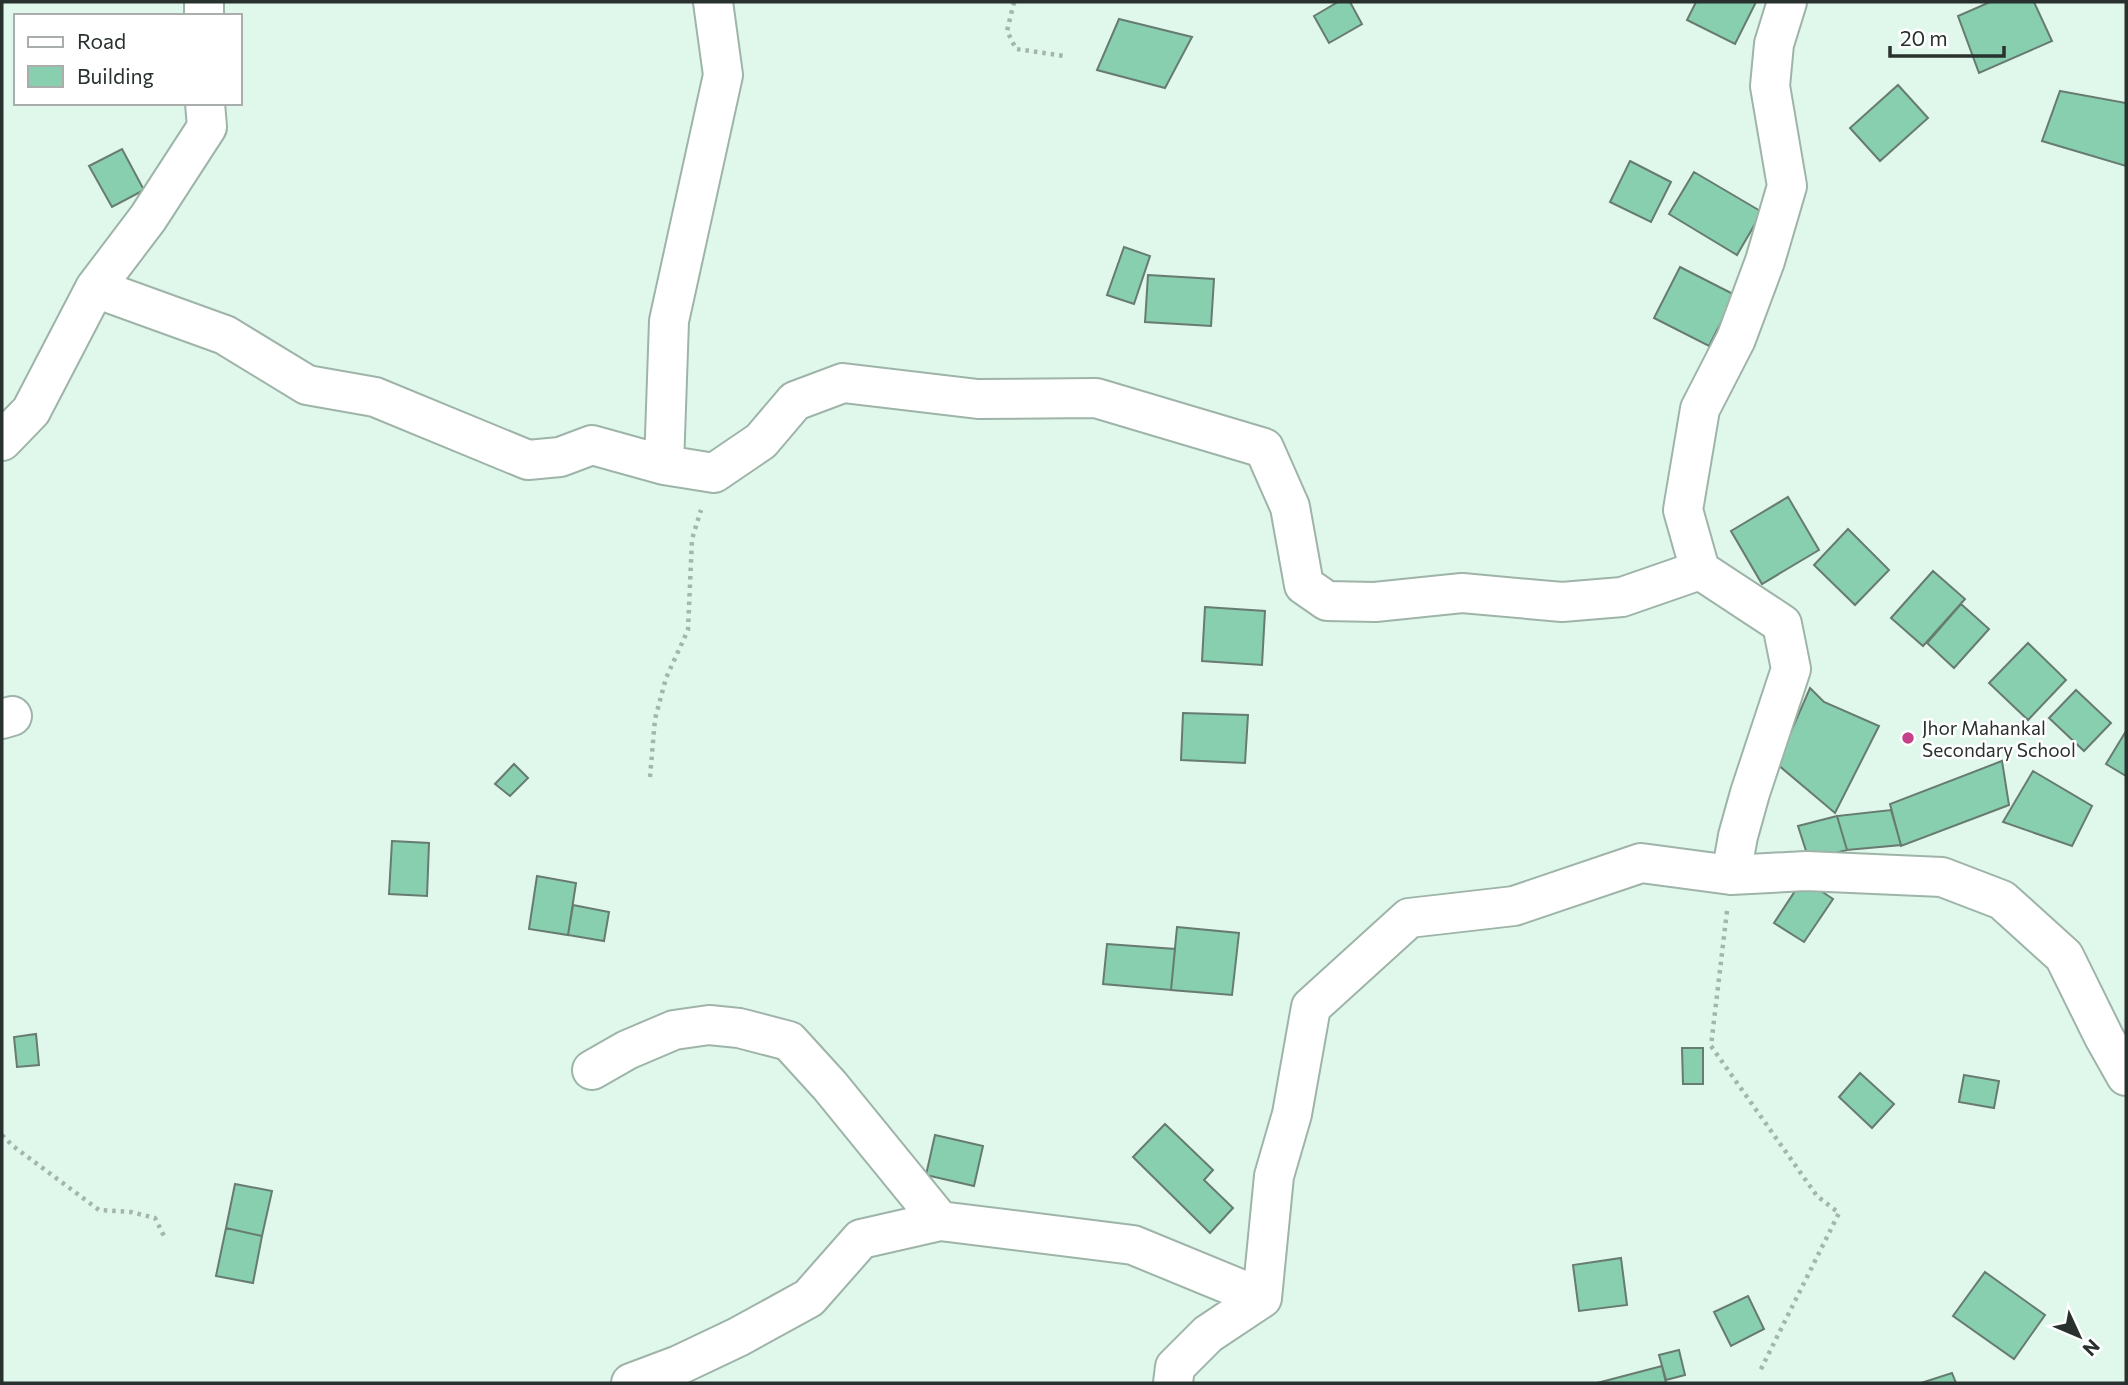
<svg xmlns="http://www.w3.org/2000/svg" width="2128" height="1385" viewBox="0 0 2128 1385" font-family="Commissioner,sans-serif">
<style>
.building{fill:#87cfae;stroke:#677b71;stroke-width:2}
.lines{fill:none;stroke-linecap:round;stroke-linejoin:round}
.minor-casing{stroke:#9eb4a9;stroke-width:42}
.path{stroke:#a3b5ac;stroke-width:4.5;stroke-dasharray:3.5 5;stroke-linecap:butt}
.minor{stroke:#fff;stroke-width:38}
.poi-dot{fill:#c4428a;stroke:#fff;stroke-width:2.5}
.labels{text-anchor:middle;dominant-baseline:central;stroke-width:5;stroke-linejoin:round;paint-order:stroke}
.poi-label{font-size:19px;fill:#28312d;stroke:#fff;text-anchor:start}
</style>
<rect width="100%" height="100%" fill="#e0f7eb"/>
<path class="building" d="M1338 2H1350L1362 24 1329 43 1314 16Z
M1696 2H1756L1735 44 1687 20Z
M1990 2H2034L2052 41 1979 73 1958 16Z
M1119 19 1192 37 1165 88 1097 70Z
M1898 85 1928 118 1880 161 1850 128Z
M2060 91 2126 103V166L2042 141Z
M122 149 144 190 112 207 89 166Z
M1630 161 1671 182 1651 222 1610 202Z
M1694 172 1762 212 1737 255 1669 214Z
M1124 247 1150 256 1134 304 1107 295Z
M1680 267 1735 295 1709 346 1654 318Z
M1148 275 1214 279 1211 326 1145 322Z
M1788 497 1819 550 1762 584 1731 531Z
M1848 529 1889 570 1855 605 1814 565Z
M1933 571 1965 599 1923 646 1891 618Z
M1961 604 1989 629 1954 668 1927 643Z
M1205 607 1265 611 1262 665 1202 661Z
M2028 643 2066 680 2028 720 1989 683Z
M1810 688 1824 702 1879 726 1835 813 1777 764Z
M2076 690 2111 723 2084 751 2049 718Z
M1183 713 1248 715 1245 763 1181 760Z
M2126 731V776L2106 764Z
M2002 761 2009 805 1901 846 1890 804Z
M514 764 528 778 510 796 495 784Z
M2033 771 2092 806 2072 846 2003 822Z
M1891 810 1901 845 1847 850 1837 816Z
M1837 816 1847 850 1809 860 1798 826Z
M392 841 429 843 427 896 389 894Z
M537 876 576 883 568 935 529 929Z
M1803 879 1833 899 1804 942 1774 923Z
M573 905 609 912 604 941 568 935Z
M1177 927 1239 933 1232 995 1171 990Z
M1107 944 1175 949 1171 990 1103 984Z
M36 1034 39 1065 17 1067 14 1037Z
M1682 1048H1703V1084H1683Z
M1860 1073 1894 1104 1872 1128 1839 1097Z
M1964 1075 1999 1081 1994 1108 1959 1102Z
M1165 1124 1213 1170 1204 1180 1233 1208 1210 1233 1133 1157Z
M935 1135 983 1146 974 1186 926 1175Z
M235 1184 272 1191 262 1236 226 1228Z
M226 1228 262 1236 253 1283 216 1276Z
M1621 1258 1627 1305 1579 1311 1573 1265Z
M1985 1272 2045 1315 2014 1359 1953 1316Z
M1748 1296 1764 1329 1731 1346 1714 1312Z
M1679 1350 1685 1375 1666 1380 1659 1355Z
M1662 1366 1666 1383H1597Z
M1952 1373 1956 1383H1921Z"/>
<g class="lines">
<g class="minor-casing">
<path id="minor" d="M204 16V2
M95 288 225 335 307 385 375 397 528 460 560 457 592 445 664 465 714 473 761 441 795 401 843 383 978 399 1096 398 1264 448 1290 507 1304 585 1327 601 1375 602 1462 593 1562 602 1622 597 1700 570
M2 441 31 411 95 288 148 218 207 127 205 103
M664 465 669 321 723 75 713 2
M2 719 12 716
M1731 875 1738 836 1750 793 1791 669 1782 624 1700 570 1683 510 1700 409 1736 339 1765 261 1787 186 1770 86 1774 44 1787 2
M592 1070 627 1050 674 1030 709 1025 739 1028 789 1041 830 1086 940 1221
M631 1383 679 1365 738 1337 809 1298 861 1239 940 1221 1133 1245 1262 1298 1274 1176 1292 1114 1311 1007 1409 918 1514 906 1641 863 1731 875 1806 871 1942 877 2002 900 2064 956 2104 1037 2126 1076
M1173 1383 1175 1367 1208 1334 1262 1298"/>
</g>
<path class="path" d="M1014 2 1007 31 1016 49 1065 56
M650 777 655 719 666 678 688 630 692 539 701 510
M1727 911 1711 1046 1817 1196 1839 1213 1759 1373
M2 1135 13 1146 99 1210 131 1212 155 1218 164 1236"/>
<use href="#minor" class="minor"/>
</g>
<circle class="poi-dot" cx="1908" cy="738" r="7"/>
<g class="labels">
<g class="poi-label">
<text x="1922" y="727">Jhor Mahankal<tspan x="1922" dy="22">Secondary School</tspan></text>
</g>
</g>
<rect width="2128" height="1385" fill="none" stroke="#28312d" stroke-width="7"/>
<rect x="14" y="14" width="228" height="91" fill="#ffffff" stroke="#a9adab" stroke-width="2"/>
<rect x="28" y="37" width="35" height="10" fill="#ffffff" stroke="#a9adab" stroke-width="2"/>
<text x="77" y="49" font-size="21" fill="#28312d">Road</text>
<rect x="28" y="66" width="35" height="21" fill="#87cfae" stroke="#a9adab" stroke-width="2"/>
<text x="77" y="84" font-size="21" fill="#28312d">Building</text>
<g transform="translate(2079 1336) rotate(134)" stroke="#ffffff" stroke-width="5" paint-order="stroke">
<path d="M0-5L12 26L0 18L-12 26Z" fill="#28312d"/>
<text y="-10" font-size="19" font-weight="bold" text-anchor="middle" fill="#28312d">N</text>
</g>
<path d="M1890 46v10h114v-10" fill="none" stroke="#28312d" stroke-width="3.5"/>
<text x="1900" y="46" font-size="21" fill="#28312d" stroke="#ffffff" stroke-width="5" paint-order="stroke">20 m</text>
</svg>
